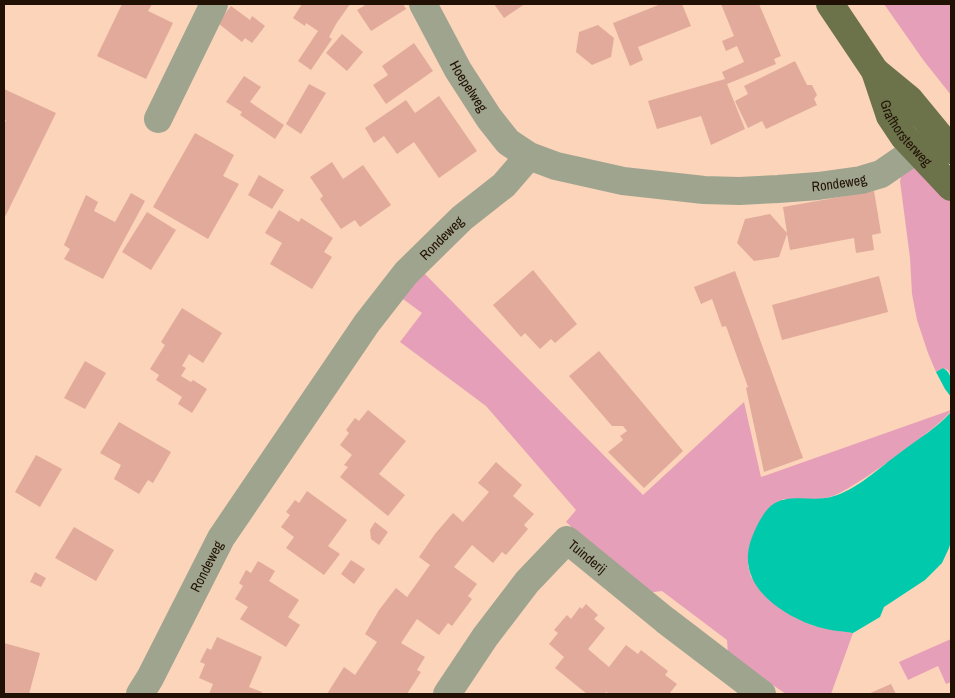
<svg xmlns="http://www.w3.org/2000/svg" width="955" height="698" viewBox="0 0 955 698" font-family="'Archivo Narrow',sans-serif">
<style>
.green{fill:#e69fb8}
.water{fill:#00caab}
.building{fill:#e2aa9a}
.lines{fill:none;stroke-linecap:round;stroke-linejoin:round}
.minor{stroke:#9fa48e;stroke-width:28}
.major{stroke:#6c734b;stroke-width:28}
.labels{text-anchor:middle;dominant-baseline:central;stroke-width:4.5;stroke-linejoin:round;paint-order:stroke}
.street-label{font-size:14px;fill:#211105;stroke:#fbd4ba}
</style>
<rect width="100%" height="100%" fill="#fbd4ba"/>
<path class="green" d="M884 4H951V95L924 61Z
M915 163 951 200V375L948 370 943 368 936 372 928 353 917 320 912 294 910 258 900 181 902 173Z
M423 272 643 495 744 402 761 477 951 410C945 424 850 491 833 496 817 501 799 499 783 499L749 548 748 566 751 577 792 616 814 626 853 633 831 694H786L728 655 727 640 662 591 647 593 566 522 576 510 486 406 400 342 422 313 403 299Z
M951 639V682L946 684 938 666 908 680 899 662Z"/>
<path class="water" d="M943 368C954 374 951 386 951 397L945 389 936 372Z
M951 412V541L949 548 942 563 925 580 884 607 880 617 853 633C840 631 825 630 812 625 777 612 736 583 751 540 755 529 762 513 772 505 789 493 812 502 831 497 857 490 880 467 901 452 918 439 937 428 951 412Z"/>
<path class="building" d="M122 4H152L148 11 173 23 146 79 97 56Z
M302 4H350L336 24 329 37 332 39 311 70 298 61 318 31 306 23 305 26 293 18Z
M367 4H403L406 9 371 31 357 10Z
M494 4H525L504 18Z
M661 4H682L691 26 638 47 643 60 630 66 613 23Z
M721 4H759L781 56 774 59 776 64 727 84 745 129 711 145 701 116 657 129 648 101 725 79 722 72 744 62 737 46 726 51 722 41 734 36Z
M231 6 250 20 252 16 265 26 252 43 245 38 242 42 219 24 221 21 220 20Z
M598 25 614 38 611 57 592 65 576 52 579 32Z
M342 34 363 52 347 71 326 53Z
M414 43 433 71 386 104 373 85 388 75 382 66Z
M795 61 807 85H812L817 95 814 99 817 105 766 129 762 121 748 128 735 101 748 94 744 86Z
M244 76 261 87 250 102 284 125 275 139 240 115 242 112 226 102Z
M309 84 326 93 301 134 286 124Z
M4 89 56 113 4 219V125L6 120 4 119Z
M439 96 477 151 439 178 414 142 397 154 384 136 374 143 365 128 406 100 415 113Z
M195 133 234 155 223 176 239 184 208 239 153 207Z
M332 162 343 179 363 165 391 205 360 227 355 220 341 229 320 199 323 196 310 177Z
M259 175 284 190 272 209 248 195Z
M874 191 881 233 872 235 874 250 856 253 854 238 790 250 787 234 779 257 754 261 737 243 745 219 770 214 787 233 783 207Z
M131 193 145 201 103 279 64 259 70 249 64 245 86 195 98 202 94 211 115 222Z
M279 210 299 222 301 218 333 238 324 252 332 257 312 289 270 264 282 243 265 233Z
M147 212 176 230 151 270 122 252Z
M533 270 577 324 555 343 551 339 540 349 525 333 521 337 493 305Z
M735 271 803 458 764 472 746 388 748 387 726 326 722 327 712 299 701 304 694 287Z
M879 276 888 312 782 340 772 305Z
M182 308 222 333 203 363 189 354 182 366 186 368 181 376 191 382 193 380 207 389 192 413 178 404 182 397 156 380 159 375 150 369 165 345 161 342Z
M599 351 683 451 644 488 608 452 623 440 620 436 627 431 623 426H612L569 376Z
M85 361 106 373 85 409 64 398Z
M368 410 406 441 379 474 405 495 388 516 340 477 348 467 344 465 352 455 340 445 349 433 346 430 355 418 359 421Z
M119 422 171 452 153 483 148 480 139 494 114 479 121 465 100 453Z
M36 455 62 469 40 507 15 492Z
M496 462 522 485 513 496 534 514 524 525 528 529 506 555 502 552 493 563 472 545 454 567 477 584 468 596 472 599 452 626 448 623 439 635 417 619 401 643 425 657 417 670 421 672 407 694H327L344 667 355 675 377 642 365 634 379 610 396 588 407 597 430 565 419 557 435 534 453 513 463 522 489 492 478 483Z
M307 491 347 520 328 546 340 554 324 575 286 548 294 537 281 527 290 515 286 512 295 500 299 503Z
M375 522 388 532 379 545 371 539 370 530Z
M74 527 114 550 96 581 55 558Z
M351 560 365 569 354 584 341 574Z
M258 561 275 571 269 581 299 600 288 617 300 625 286 647 240 619 248 607 235 599 243 586 239 583 246 570 251 573Z
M35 572 46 578 41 587 30 582Z
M586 604 598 615 594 619 605 628 588 649 609 667 626 645 638 654 641 650 668 671 665 675 677 684 669 694H610L606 692 604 694H587L555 668 564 657 549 644 558 633 554 630 567 615 571 619 580 607 582 609Z
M217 637 262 657 249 687 262 692 261 694H209L213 684 199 678 205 664 200 662 207 648 211 650Z
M4 643 40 653 29 694H4Z
M891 684 896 694H868Z"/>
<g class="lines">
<g class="minor">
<path id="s1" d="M423 4 458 70 489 118 508 142 529 156 556 166 623 181 704 190 739 191 778 189 818 186 861 180 881 174 936 136"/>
<path d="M158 119 214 4"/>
<path id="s2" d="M140 694 150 678 221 538 367 323 406 273 462 218 504 185 529 156"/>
<path id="s3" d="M447 694 485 637 527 582 567 540 665 620 762 694"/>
</g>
<g class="major">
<path id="s4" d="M830 4 875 71 890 116 904 137 951 187"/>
<path d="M875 71 909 99 951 150"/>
</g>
</g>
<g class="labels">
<g class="street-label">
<text stroke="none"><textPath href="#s1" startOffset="94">Hoepelweg</textPath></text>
<text stroke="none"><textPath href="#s4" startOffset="151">Grafhorsterweg</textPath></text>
<text stroke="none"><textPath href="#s1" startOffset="502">Rondeweg</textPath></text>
<text stroke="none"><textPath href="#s2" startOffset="549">Rondeweg</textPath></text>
<text stroke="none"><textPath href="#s3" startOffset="222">Tuinderij</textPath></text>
<text stroke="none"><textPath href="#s2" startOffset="144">Rondeweg</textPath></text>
</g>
</g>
<rect width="955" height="698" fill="none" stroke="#211105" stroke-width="10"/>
</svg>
